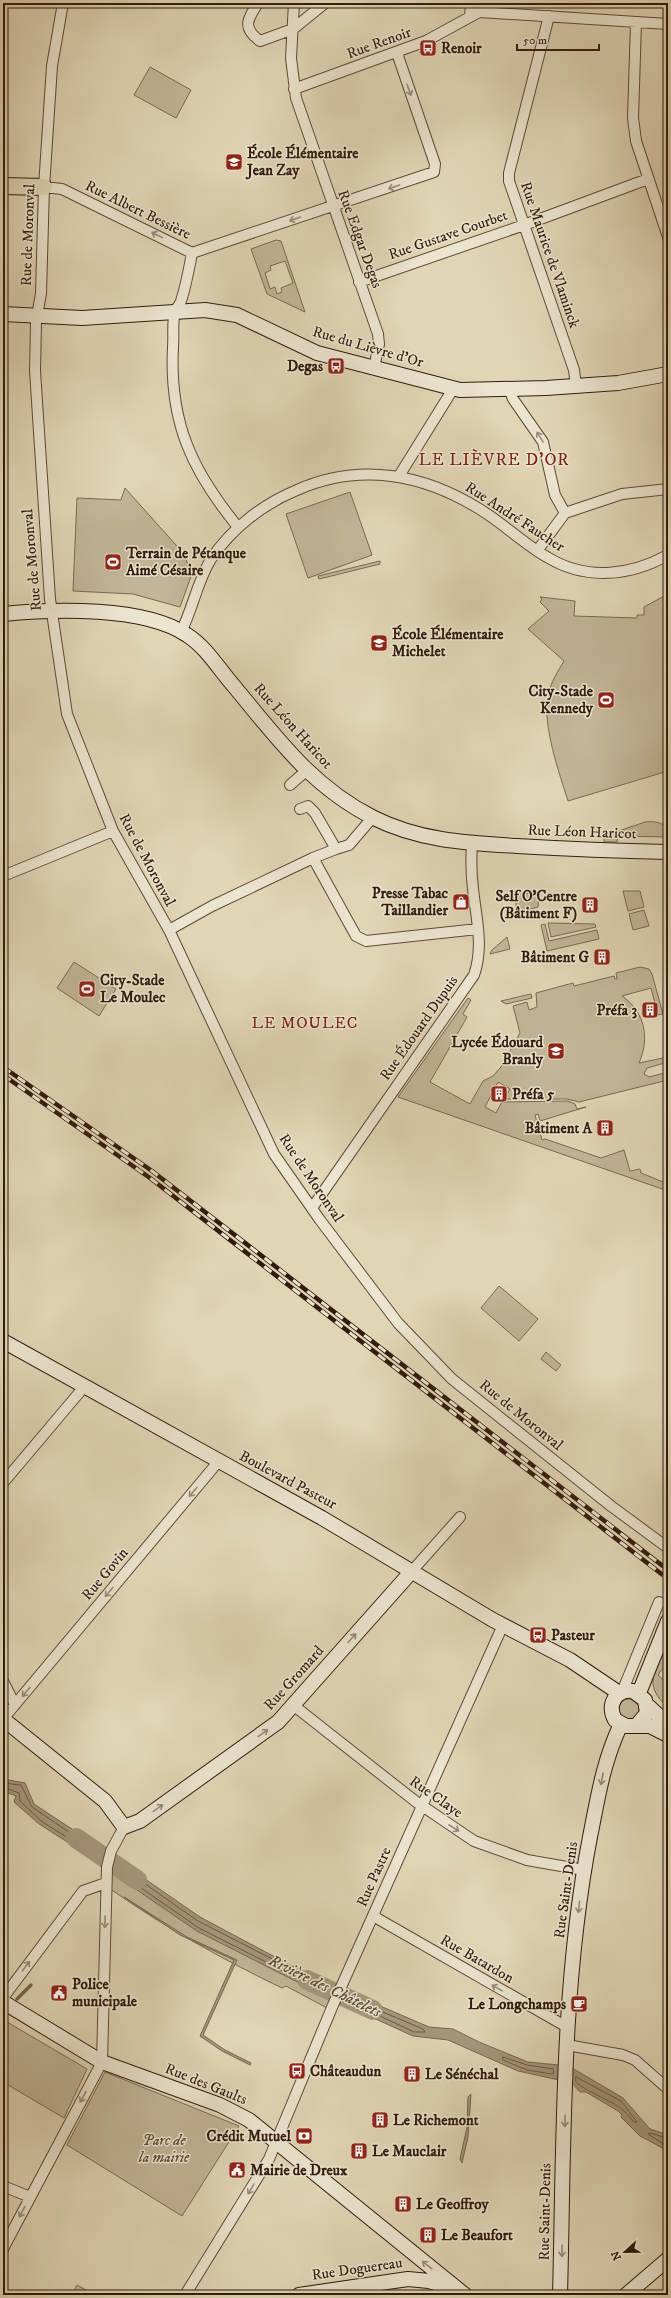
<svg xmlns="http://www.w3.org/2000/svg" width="671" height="2298" viewBox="0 0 671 2298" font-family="'IM FELL DW Pica',serif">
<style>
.green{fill:#c2b598;stroke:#7a6852;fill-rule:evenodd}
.water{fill:#a5967c;stroke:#776550}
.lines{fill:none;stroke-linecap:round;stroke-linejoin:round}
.shore{stroke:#6c5844;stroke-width:1}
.stream{stroke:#776550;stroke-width:3.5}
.river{stroke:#a5967c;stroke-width:20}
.street-casing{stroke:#5e4a37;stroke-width:12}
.secondary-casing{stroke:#321b0d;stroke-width:16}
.primary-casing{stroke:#321b0d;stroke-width:18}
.street{stroke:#ebe4cf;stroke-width:10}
.secondary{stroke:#ebe4cf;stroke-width:14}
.primary{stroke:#e0d5b5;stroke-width:16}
.rail-casing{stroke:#321b0d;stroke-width:4.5}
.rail{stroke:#ebe4cf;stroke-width:3;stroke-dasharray:9;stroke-linecap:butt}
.oneway{stroke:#988a78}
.labels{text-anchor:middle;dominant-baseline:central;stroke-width:3;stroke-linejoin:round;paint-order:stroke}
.street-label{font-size:15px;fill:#321b0d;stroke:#ebe4cf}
.poi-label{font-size:15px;font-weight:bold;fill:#321b0d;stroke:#ebe4cf;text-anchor:start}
.park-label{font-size:15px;font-style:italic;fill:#5d4937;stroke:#ebe4cf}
.neighbourhood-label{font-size:16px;letter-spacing:1px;fill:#7a1f14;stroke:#ebe4cf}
.water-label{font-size:16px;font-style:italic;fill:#5a4634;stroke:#ebe4cf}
.quarter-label{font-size:17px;letter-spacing:1px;fill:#7a1f14;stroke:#ebe4cf}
</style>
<rect width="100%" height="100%" fill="#e0d5b5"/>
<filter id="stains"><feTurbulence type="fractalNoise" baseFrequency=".005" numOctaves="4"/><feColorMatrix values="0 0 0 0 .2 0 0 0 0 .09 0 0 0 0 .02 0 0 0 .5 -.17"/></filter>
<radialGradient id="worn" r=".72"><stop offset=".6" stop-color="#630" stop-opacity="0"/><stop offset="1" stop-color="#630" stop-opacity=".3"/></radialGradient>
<path class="green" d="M150 67 191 90 176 118 134 95Z
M276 240 281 241 305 312 267 294 251 249ZM285 261 293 283 281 288 282 292 277 294 275 287 270 289 265 273 271 270 270 266Z
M125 488 184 554 188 565 194 568 180 607 133 594 73 591 77 498 121 500Z
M350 492 372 555 308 578 286 514Z
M380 561V564L319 579 318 576Z
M668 594V771L568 801C559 772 542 725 548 695 551 682 558 671 564 661L528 629 549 611 540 602 542 599 540 597 575 601 574 616 637 618V615H644V607Z
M645 822C654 821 661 822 668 828V837L618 836 617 842H604V836Z
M623 891H640L644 907 628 911Z
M539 893 538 907 516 913V894Z
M644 910 649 926 633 930 629 914Z
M548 923 595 924 596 927 551 937Z
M545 924 549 941 597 930 599 939 547 951 541 925Z
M507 937 510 949 490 954 492 950Z
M74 962 116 989 99 1016 57 988Z
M640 967 649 969 652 974 663 1014 658 1015 651 988 622 996C645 1012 650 1038 639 1063L668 1057V1062L647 1068 644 1074 649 1077 668 1072V1080L579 1102 567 1099H504L510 1089 498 1082 485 1107 496 1113 502 1102 568 1101 575 1104 577 1109 586 1107 540 1121 538 1114 535 1115 542 1140 545 1139 601 1158 624 1150 630 1171 640 1169 641 1173 668 1184V1191L398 1097 468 998 471 1000 463 1014 467 1017 430 1082 470 1104 483 1081 493 1076 501 1067 520 1033 513 1006 527 1002 529 1010 537 1007 536 993 573 983 574 986 614 976 615 979H617L616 973Z
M531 994 532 998 506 1004 501 1001Z
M499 1286 538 1319 519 1341 481 1308Z
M546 1352 561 1365 556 1371 541 1359Z
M668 1641V1661L658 1675 668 1684V1707C641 1685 656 1668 668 1641Z
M619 1709a10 10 0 1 1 20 0a10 10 0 1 1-20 0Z
M111 1864 177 1914 333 1995 327 2008 286 1986 282 1988C222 1959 164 1927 109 1888Z
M7 2022 87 2069 64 2118 3 2082V2027Z
M105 2072 239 2126 182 2216 67 2145Z
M77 2285 95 2295H72Z"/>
<path class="water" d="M3 1779 25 1783 34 1804 102 1849 94 1859 39 1824 14 1802 16 1796 3 1791Z
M116 1859 200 1917 290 1965 334 1986 329 1998 197 1931 112 1873Z
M124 1897 187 1937 237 1960 203 2035 225 2050 251 2063 250 2065 222 2051 200 2036 234 1960 180 1935Z
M350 1993 429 2027 453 2029 479 2042 528 2062 559 2065V2080L518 2071 448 2040 413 2036 345 2005Z
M572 2068 623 2098 650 2129 668 2135V2151L640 2136 621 2117 622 2115 618 2111 586 2092H580L572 2083Z
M471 2094 468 2137 462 2163 460 2159 467 2127 468 2097Z"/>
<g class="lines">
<path class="shore" d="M3 1783 21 1785 32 1807 94 1849 95 1852 92 1853 41 1821 20 1801 19 1793 3 1787
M118 1867H121L198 1921 327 1987 328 1991 325 1992 199 1928 118 1872Z
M352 1999 423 2029 425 2032H414L352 2003Z
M503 2057 527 2065 553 2069 554 2073 552 2074 527 2070 503 2060Z
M576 2077 621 2101 637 2122H634C629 2117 625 2111 619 2107 609 2100 582 2089 576 2082Z
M668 2139 651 2133 648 2134 668 2147"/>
<path class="stream" d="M17 1999 31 1985
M3 2019 4 2018"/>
<path class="river" d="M76 1838 137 1880
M307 1980 373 2010"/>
<g class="street-casing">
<path id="street" d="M63 3 52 66 44 187 41 293 36 322 35 371 50 599 67 714 113 831 169 930 274 1154 320 1220 398 1323 452 1379 611 1506 668 1548
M258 3C247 20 242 28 260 41L293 29 325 3
M294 3 291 58 296 98 378 334 379 344 374 368
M549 16 509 173V181L574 370 576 386
M470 17 471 3
M636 22 633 118 636 141 668 237
M294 89 426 41 479 12 668 24
M44 187 62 189 192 253
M192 253 434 172 435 164 397 53
M192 253C189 269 186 286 181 301 180 305 177 307 175 311 172 322 174 336 173 347 169 422 192 471 238 527
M359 282 524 225 648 179
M509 389 513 399 543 442 555 495 565 513
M399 476 453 389
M537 551 565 513 622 494 668 489
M181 632C193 608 197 582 211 559 232 528 263 504 297 490 360 462 424 474 481 510 504 524 524 544 547 557 586 581 630 576 668 555
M290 785 306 771
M300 809 308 806 315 813 336 849 313 858
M336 849 349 845 373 817
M3 876 113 831
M169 930 212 906 313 858 356 936 366 941 478 929
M312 1208 474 975C484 947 476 917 473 889 471 873 471 858 472 843
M3 1483 84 1387
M412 1571 460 1517
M3 1681 15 1705
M622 1692 659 1602
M293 1705 415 1801 474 1841 527 1860 584 1870
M3 1719 218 1462
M373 1916 567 2027
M3 1998 83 1891 106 1883
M567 2045 623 2055 635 2060 668 2089
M3 2186 30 2197
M3 2249 102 2062 107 1867 111 1851 124 1827
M185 2295 269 2159 333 2005 503 1625"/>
</g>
<g class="secondary-casing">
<path id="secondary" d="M3 314 82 318 205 310 237 315 317 353 460 390 546 388 618 383 668 374
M3 614C54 609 144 606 187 635 206 647 219 669 233 685 277 738 312 787 374 818 420 841 468 843 517 846 568 849 618 851 668 852
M3 1341 322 1518 493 1620 570 1660 619 1693
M639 1693 668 1621
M647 1705 668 1724
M3 1719 105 1801 124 1827 140 1821 278 1722 412 1571
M637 1725 647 1713 645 1700 633 1691C615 1689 607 1705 615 1720L626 1726H650L668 1735
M3 2002 102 2062 220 2105 249 2120 465 2295
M299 2295 408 2279 429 2281 451 2288
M560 2295C564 2143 561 1988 590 1837 598 1797 603 1762 621 1724
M626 2295 668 2259"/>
</g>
<g class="primary-casing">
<path id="primary" d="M3 186 44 187"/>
</g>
<use href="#street" class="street"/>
<use href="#secondary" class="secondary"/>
<use href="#primary" class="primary"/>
<g class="rail-casing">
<path id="rail" d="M3 1067 152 1171 668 1570
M3 1075 150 1178 668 1579"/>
</g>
<use href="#rail" class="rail"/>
</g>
<defs><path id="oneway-shaft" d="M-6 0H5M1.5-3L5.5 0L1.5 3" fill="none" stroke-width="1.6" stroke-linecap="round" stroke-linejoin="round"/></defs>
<g class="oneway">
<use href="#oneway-shaft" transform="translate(409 90) rotate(71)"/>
<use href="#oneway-shaft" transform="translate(394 187) rotate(161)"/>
<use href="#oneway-shaft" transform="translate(295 219) rotate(161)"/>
<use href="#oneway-shaft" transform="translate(157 235) rotate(-154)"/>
<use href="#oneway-shaft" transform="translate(540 437) rotate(-122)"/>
<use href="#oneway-shaft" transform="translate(193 1492) rotate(130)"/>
<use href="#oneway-shaft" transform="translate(109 1592) rotate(130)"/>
<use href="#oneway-shaft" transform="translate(352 1638) rotate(-48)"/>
<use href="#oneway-shaft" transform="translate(26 1692) rotate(130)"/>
<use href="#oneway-shaft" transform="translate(263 1733) rotate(-36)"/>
<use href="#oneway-shaft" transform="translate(602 1779) rotate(101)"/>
<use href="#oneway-shaft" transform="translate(158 1808) rotate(-36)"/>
<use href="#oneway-shaft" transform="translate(454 1828) rotate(33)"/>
<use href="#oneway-shaft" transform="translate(579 1907) rotate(96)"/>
<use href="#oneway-shaft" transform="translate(105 1922) rotate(91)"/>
<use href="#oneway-shaft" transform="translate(26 1966) rotate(-53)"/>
<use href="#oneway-shaft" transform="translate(497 1988) rotate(-151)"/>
<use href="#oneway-shaft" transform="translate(83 2097) rotate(119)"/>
<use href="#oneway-shaft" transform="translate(565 2121) rotate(91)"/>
<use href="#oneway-shaft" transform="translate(251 2189) rotate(121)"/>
<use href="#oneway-shaft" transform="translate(22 2212) rotate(118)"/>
<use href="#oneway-shaft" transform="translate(562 2251) rotate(91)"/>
<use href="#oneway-shaft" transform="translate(427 2265) rotate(-142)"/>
</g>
<defs>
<g id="bus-square" transform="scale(0.9)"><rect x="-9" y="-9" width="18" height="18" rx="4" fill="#8f2418" stroke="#ebe4cf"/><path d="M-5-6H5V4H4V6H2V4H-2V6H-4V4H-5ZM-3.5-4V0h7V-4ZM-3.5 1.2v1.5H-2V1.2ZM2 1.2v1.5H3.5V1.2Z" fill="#fff"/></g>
<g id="school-square" transform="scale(0.9)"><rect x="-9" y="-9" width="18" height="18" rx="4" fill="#8f2418" stroke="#ebe4cf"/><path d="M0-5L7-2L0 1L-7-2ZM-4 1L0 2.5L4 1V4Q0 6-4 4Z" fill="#fff"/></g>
<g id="stadium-square" transform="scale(0.9)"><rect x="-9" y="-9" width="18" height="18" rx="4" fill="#8f2418" stroke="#ebe4cf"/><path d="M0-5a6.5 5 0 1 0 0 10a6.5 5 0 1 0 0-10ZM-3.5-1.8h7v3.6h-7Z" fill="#fff"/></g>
<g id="shop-square" transform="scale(0.9)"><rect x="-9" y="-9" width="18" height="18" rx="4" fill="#8f2418" stroke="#ebe4cf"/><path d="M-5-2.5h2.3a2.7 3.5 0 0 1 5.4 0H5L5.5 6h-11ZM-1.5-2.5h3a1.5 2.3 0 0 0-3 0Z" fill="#fff"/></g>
<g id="building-square" transform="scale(0.9)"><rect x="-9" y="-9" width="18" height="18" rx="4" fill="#8f2418" stroke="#ebe4cf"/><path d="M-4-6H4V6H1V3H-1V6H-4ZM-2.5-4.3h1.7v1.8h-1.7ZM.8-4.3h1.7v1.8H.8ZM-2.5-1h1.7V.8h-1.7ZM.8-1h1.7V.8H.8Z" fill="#fff"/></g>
<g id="civic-square" transform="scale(0.9)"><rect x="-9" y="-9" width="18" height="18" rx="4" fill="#8f2418" stroke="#ebe4cf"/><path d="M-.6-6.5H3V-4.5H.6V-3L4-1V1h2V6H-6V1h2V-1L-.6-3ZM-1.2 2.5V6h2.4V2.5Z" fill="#fff"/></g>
<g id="cafe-square" transform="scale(0.9)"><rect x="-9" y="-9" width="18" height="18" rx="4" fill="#8f2418" stroke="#ebe4cf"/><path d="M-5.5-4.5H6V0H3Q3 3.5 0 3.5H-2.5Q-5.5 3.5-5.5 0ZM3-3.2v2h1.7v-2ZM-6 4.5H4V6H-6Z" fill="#fff"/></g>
<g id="bank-square" transform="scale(0.9)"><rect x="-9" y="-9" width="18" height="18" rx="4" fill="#8f2418" stroke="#ebe4cf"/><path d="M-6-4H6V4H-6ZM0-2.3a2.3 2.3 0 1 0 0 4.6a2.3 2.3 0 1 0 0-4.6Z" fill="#fff"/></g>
</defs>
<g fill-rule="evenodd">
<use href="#bus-square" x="428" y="48"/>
<use href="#school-square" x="234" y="162"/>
<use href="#bus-square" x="336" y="366"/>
<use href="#stadium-square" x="113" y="562"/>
<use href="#school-square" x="379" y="643"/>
<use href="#stadium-square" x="606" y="700"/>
<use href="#shop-square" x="461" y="902"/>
<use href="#building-square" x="590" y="905"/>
<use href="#building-square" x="602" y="957"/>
<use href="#stadium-square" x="87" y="989"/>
<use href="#building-square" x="650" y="1010"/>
<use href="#school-square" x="556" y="1051"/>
<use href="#building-square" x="499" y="1094"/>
<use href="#building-square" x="605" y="1128"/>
<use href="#bus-square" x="538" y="1635"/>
<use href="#civic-square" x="59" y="1993"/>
<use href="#cafe-square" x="579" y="2004"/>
<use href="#bus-square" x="297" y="2071"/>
<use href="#building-square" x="412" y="2074"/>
<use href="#building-square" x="380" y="2120"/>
<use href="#bank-square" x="304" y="2136"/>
<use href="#building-square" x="359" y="2151"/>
<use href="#civic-square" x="237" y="2170"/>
<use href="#building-square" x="403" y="2204"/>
<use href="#building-square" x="428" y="2235"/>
</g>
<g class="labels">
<g class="street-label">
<text transform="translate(379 43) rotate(-20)">Rue Renoir</text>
<text transform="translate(138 210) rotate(26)">Rue Albert Bessière</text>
<text transform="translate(28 235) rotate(-88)">Rue de Moronval</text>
<text transform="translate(448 235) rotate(-19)">Rue Gustave Courbet</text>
<text transform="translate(360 239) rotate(70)">Rue Edgar Degas</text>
<text transform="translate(550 255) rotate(71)">Rue Maurice de Vlaminck</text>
<text transform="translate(368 347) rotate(16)">Rue du Lièvre d'Or</text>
<text transform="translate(515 517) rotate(33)">Rue André Faucher</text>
<text transform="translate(32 560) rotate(-95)">Rue de Moronval</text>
<text transform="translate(293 726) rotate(48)">Rue Léon Haricot</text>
<text transform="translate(582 832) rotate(2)">Rue Léon Haricot</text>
<text transform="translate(147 860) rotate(62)">Rue de Moronval</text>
<text transform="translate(419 1028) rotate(-55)">Rue Édouard Dupuis</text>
<text transform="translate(311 1178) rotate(56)">Rue de Moronval</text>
<text transform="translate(521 1415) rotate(39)">Rue de Moronval</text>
<text transform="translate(288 1480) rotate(28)">Boulevard Pasteur</text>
<text transform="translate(105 1574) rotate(-50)">Rue Govin</text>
<text transform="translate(294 1678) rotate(-48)">Rue Gromard</text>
<text transform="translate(436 1797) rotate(35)">Rue Claye</text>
<text transform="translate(374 1877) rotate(-66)">Rue Pastre</text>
<text transform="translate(566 1890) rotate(-82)">Rue Saint-Denis</text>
<text transform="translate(477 1959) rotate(30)">Rue Batardon</text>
<text transform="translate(206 2084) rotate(22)">Rue des Gaults</text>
<text transform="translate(545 2212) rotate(-89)">Rue Saint-Denis</text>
<text transform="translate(357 2269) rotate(-8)">Rue Doguereau</text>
</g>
<g class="poi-label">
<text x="441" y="48">Renoir</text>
<text x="247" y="153">École Élémentaire<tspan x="247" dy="17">Jean Zay</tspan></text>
<text x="323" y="366" text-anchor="end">Degas</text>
<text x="126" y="553">Terrain de Pétanque<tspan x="126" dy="17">Aimé Césaire</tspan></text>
<text x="392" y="634">École Élémentaire<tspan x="392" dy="17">Michelet</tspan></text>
<text x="593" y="691" text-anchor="end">City-Stade<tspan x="593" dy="17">Kennedy</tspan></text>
<text x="448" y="893" text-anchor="end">Presse Tabac<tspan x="448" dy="17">Taillandier</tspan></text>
<text x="577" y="896" text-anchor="end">Self O'Centre<tspan x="577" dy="17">(Bâtiment F)</tspan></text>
<text x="589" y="957" text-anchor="end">Bâtiment G</text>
<text x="100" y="980">City-Stade<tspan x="100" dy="17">Le Moulec</tspan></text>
<text x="637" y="1010" text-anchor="end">Préfa 3</text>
<text x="543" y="1042" text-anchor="end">Lycée Édouard<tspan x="543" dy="17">Branly</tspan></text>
<text x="512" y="1094">Préfa 5</text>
<text x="592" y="1128" text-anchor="end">Bâtiment A</text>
<text x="551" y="1635">Pasteur</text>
<text x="72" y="1984">Police<tspan x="72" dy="17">municipale</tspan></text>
<text x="566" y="2004" text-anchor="end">Le Longchamps</text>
<text x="310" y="2071">Châteaudun</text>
<text x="425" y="2074">Le Sénéchal</text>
<text x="393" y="2120">Le Richemont</text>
<text x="291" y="2136" text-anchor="end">Crédit Mutuel</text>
<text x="372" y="2151">Le Mauclair</text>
<text x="250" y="2170">Mairie de Dreux</text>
<text x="416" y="2204">Le Geoffroy</text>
<text x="441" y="2235">Le Beaufort</text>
</g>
<g class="park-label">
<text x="164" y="2140">Parc de<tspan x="164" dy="17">la mairie</tspan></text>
</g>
<g class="neighbourhood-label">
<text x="305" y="1023">LE MOULEC</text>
</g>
<g class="water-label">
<text transform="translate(325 1986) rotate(26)">Rivière des Châtelets</text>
</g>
<g class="quarter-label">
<text x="494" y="460">LE LIÈVRE D'OR</text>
</g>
</g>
<rect width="671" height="2298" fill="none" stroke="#e0d5b5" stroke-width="16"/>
<rect x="4" y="4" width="663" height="2290" fill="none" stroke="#321b0d" stroke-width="2"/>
<rect x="8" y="8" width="655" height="2282" fill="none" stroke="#321b0d"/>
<g transform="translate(625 2252) rotate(248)" stroke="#ebe4cf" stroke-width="3" paint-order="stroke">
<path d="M0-3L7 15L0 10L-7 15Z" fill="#321b0d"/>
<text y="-6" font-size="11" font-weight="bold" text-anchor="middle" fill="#321b0d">N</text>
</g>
<path d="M517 44v6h82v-6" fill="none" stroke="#321b0d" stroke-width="2"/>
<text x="523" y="44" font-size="12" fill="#321b0d" stroke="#ebe4cf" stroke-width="3" paint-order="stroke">50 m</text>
<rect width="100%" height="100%" filter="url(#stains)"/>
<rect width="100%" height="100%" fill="url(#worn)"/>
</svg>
